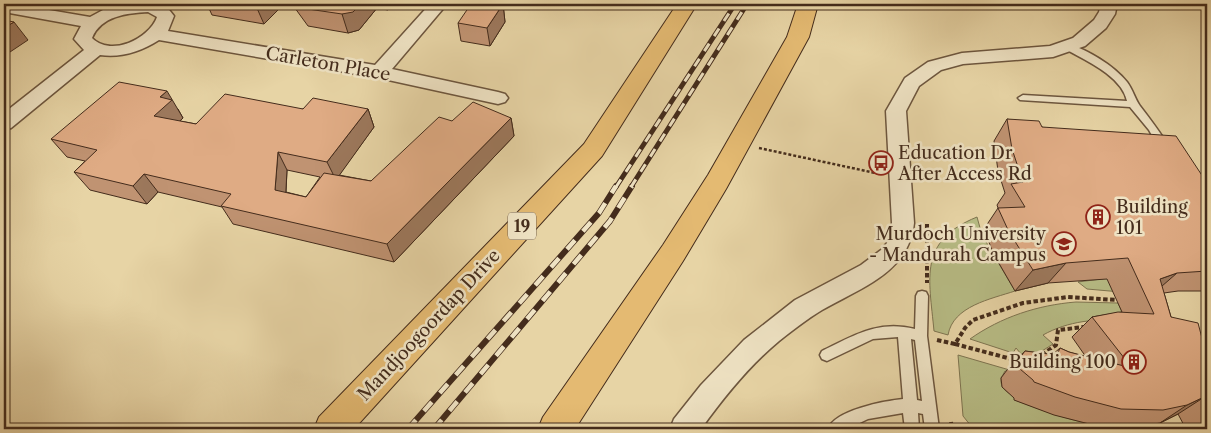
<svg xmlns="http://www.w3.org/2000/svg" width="1211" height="433" viewBox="0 0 1211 433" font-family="'Libre Caslon Text',serif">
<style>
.green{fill:#b7bc85;stroke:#7e7450}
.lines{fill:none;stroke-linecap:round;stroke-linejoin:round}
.service-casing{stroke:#6d563e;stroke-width:3}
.minor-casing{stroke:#6d563e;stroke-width:3}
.trunk-casing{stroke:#442c1c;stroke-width:2}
.path-far1{stroke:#442c1c;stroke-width:2.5;stroke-dasharray:3 2;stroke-linecap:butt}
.path{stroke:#442c1c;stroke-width:4;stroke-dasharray:4.5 2.5;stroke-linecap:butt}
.service{fill:#efe3c4;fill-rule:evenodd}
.minor{fill:#efe3c4;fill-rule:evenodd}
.trunk{fill:#e4ba72;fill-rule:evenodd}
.rail-far1-casing{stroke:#442c1c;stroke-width:5}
.rail-casing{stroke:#442c1c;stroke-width:6}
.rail-far1{stroke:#efe3c4;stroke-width:3;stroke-dasharray:9;stroke-linecap:butt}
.rail{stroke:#efe3c4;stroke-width:4.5;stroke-dasharray:12;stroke-linecap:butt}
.wall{fill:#c09372;stroke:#442c1c;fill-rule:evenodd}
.shaded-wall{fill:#9c785c;stroke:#442c1c}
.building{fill:#dfab84;stroke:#442c1c}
.labels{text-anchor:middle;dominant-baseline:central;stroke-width:5;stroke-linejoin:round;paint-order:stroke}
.shield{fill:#efe3c4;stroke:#77634e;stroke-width:1}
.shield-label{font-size:16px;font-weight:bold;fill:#442c1c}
.street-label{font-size:18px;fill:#442c1c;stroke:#efe3c4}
.poi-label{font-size:18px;fill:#442c1c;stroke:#efe3c4;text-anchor:start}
</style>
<rect width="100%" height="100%" fill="#e7d4a5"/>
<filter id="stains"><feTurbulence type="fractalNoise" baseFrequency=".004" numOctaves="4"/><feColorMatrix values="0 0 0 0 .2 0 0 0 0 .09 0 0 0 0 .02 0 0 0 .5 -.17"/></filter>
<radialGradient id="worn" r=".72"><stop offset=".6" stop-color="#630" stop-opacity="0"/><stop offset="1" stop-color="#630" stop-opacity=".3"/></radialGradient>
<path class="green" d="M977 217 982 235 1015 291C991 299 953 306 948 335L934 331C929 277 918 241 977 217Z
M1109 278 1121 292 1087 289 1078 282Z
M1076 302 1118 303 1126 321C1097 318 1068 321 1043 335L1053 344 1031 358 1021 354 1016 348 1013 353 970 339C1001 317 1038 305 1076 302Z
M958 355 1013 371V374L1005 371 1001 378C1000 388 1006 392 1014 396L1015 400C1068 420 1103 433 1160 423L1165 429H976L971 426 963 416Z"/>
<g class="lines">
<g class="service-casing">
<path id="service" d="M1068 44C1088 50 1113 65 1127 82 1133 90 1135 99 1140 106 1150 119 1160 132 1169 147L1168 150H1160L1149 130 1130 107 1020 100 1018 98 1023 95 1127 101C1122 76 1085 60 1065 49L1064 47Z
M922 291 926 292 928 296 927 336 939 429H925L923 414 918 413 919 429H905L903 413 868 419 847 429H828C835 410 884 401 903 399L898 337 873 339 827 361 822 359 820 355 822 351C855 335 878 320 915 329L916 296 918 292ZM911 339 915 340 922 401 917 400Z"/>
</g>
<g class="minor-casing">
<path id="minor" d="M4 4H14L90 17 103 10 119 6 155 4 166 6 174 16 168 31 375 65 430 4H447L392 69 498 92 505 94 508 98 505 102 498 104 379 78 159 40C142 51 122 58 100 55L11 128 4 130V113L84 50 74 39 81 26 4 12ZM148 12 157 17C149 39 111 57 92 38 101 16 127 13 148 12Z
M1101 4H1117L1115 14 1106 28 1085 46 1053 57 963 64 941 70 919 86 906 111 914 223C909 273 860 288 822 310 807 319 793 330 779 341 749 366 724 397 701 429H670L674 419 701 385 744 340 795 300 861 265 881 250 887 243 892 223 886 111 905 78 928 62 962 53 1050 46 1073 38 1094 20 1099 12Z"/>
</g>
<g class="trunk-casing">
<path id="trunk" d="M677 4H697L602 156 354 429H314L319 417 584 144Z
M798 4H818L809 37 726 189 683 261 575 429H538L543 417 663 245 708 175 787 37Z"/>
</g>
<path class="path-far1" d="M759 148 880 174"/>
<path class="path" d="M927 224V283
M937 340 955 344 965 328 973 320 1023 303 1068 297 1117 300
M955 344 1019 361
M1042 355 1056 345 1058 330 1084 327
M951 422 952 429"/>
<use href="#service" class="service"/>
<use href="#minor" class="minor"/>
<use href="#trunk" class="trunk"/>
<g class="rail-far1-casing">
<path id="rail-far1" d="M616 187 735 4
M631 187 747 4"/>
</g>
<g class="rail-casing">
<path id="rail" d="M408 429 599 213 616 186
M434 429 610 221 632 186"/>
</g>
<use href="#rail-far1" class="rail-far1"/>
<use href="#rail" class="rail"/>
</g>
<path class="wall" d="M207 4H284L264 24 212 15Z
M292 4H392L388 10 377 8 359 30 348 33 308 26Z
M503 4 505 22 490 46 461 41 458 23Z
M178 109 183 118 180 121 196 124 303 109H368L374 127 339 175 371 181 452 121 511 118 514 136 394 262 233 224 222 207 158 192 147 204 90 190 74 172 85 161 67 157 51 139ZM287 170 320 177 306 197 286 192Z
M1007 119 1042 127 1207 183V291H1178L1164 293 1171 317 1207 357V429H1186L1178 414 1160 423 1138 427 1097 426 1054 415 1014 400V398L1002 387 1001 378 1007 370 1025 351 1052 355 1060 348 1069 352 1086 357 1072 337 1092 317 1122 312 1107 279 1048 283 1015 291 993 253 984 229 998 208 997 205 1005 193 998 171 994 141Z"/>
<path class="shaded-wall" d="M258 4H284L264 24 256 6Z
M361 4H376L377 8 359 30 348 33 342 14Z
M386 4H392L388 10Z
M503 4 505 22 490 46 487 28Z
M14 22 28 40 4 56V28Z
M167 91 183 118 166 134 154 116 160 97Z
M368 109 374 127 336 180 327 162Z
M511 118 514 136 394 262 387 244Z
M278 152 287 170 285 208 275 190Z
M144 174 158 192 147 204 133 186Z
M1066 263 1048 283 1015 291 1033 270Z
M1177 273 1154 293 1160 279Z
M1206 396 1178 414 1160 423 1187 405Z"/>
<path class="building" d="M245 4H258L256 6Z
M298 4H361L353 12 342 14 301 8Z
M471 4H503L487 28 458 23Z
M4 20 14 22 4 28Z
M119 82 167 91 160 97 172 100 154 116 196 124 225 94 303 109 313 98 368 109 327 162 278 152 275 190 306 197 324 173 371 181 439 117 452 121 473 102 511 118 387 244 221 206 231 194 144 174 133 186 74 172 97 150 51 139Z
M1007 119 1039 121 1042 127 1176 136 1207 183V271L1177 273 1160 279 1171 317 1198 323 1207 357V399L1206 396 1187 405 1163 410 1121 409 1075 397 1034 382 1033 380 1020 369 1019 359 1025 351 1057 355 1060 348 1069 352 1132 368 1092 317 1118 312 1154 314 1128 258 1066 263 1033 270 1009 232 998 208 1025 207 1011 184 1023 182 1012 149Z"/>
<defs>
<g id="bus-ring" transform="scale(1.25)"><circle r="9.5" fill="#efe3c4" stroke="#8f2418" stroke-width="1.5"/><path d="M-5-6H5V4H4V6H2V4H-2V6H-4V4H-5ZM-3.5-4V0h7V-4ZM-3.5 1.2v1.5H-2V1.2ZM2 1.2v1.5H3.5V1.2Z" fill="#8f2418"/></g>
<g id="building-ring" transform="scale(1.25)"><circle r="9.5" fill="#efe3c4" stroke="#8f2418" stroke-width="1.5"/><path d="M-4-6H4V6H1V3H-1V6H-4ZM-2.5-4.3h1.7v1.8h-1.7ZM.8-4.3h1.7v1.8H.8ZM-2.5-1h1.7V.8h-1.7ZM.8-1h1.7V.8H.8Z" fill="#8f2418"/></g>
<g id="university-ring" transform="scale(1.25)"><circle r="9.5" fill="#efe3c4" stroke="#8f2418" stroke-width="1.5"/><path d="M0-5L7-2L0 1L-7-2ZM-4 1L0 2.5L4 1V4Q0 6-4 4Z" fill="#8f2418"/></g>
</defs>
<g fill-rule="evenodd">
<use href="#bus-ring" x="881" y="163"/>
<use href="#building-ring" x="1098" y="217"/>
<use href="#university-ring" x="1064" y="244"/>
<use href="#building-ring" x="1134" y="362"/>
</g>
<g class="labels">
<rect class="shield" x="508" y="212.5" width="28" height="27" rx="4"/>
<g class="shield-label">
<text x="522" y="226">19</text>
</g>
<g class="street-label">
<text transform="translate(328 64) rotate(10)">Carleton Place</text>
<text transform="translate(429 325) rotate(-47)">Mandjoogoordap Drive</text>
</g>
<g class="poi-label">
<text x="898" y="153">Education Dr<tspan x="898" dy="21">After Access Rd</tspan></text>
<text x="1116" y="207">Building<tspan x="1116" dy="21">101</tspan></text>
<text x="1046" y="234" text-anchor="end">Murdoch University<tspan x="1046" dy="21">- Mandurah Campus</tspan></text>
<text x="1116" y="362" text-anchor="end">Building 100</text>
</g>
</g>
<rect width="1211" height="433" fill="none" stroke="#e7d4a5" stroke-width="20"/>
<rect x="5" y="5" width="1201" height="423" fill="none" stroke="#442c1c" stroke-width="2.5"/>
<rect x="10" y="10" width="1191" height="413" fill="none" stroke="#442c1c"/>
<rect width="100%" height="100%" filter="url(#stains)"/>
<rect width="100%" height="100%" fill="url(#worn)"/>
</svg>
